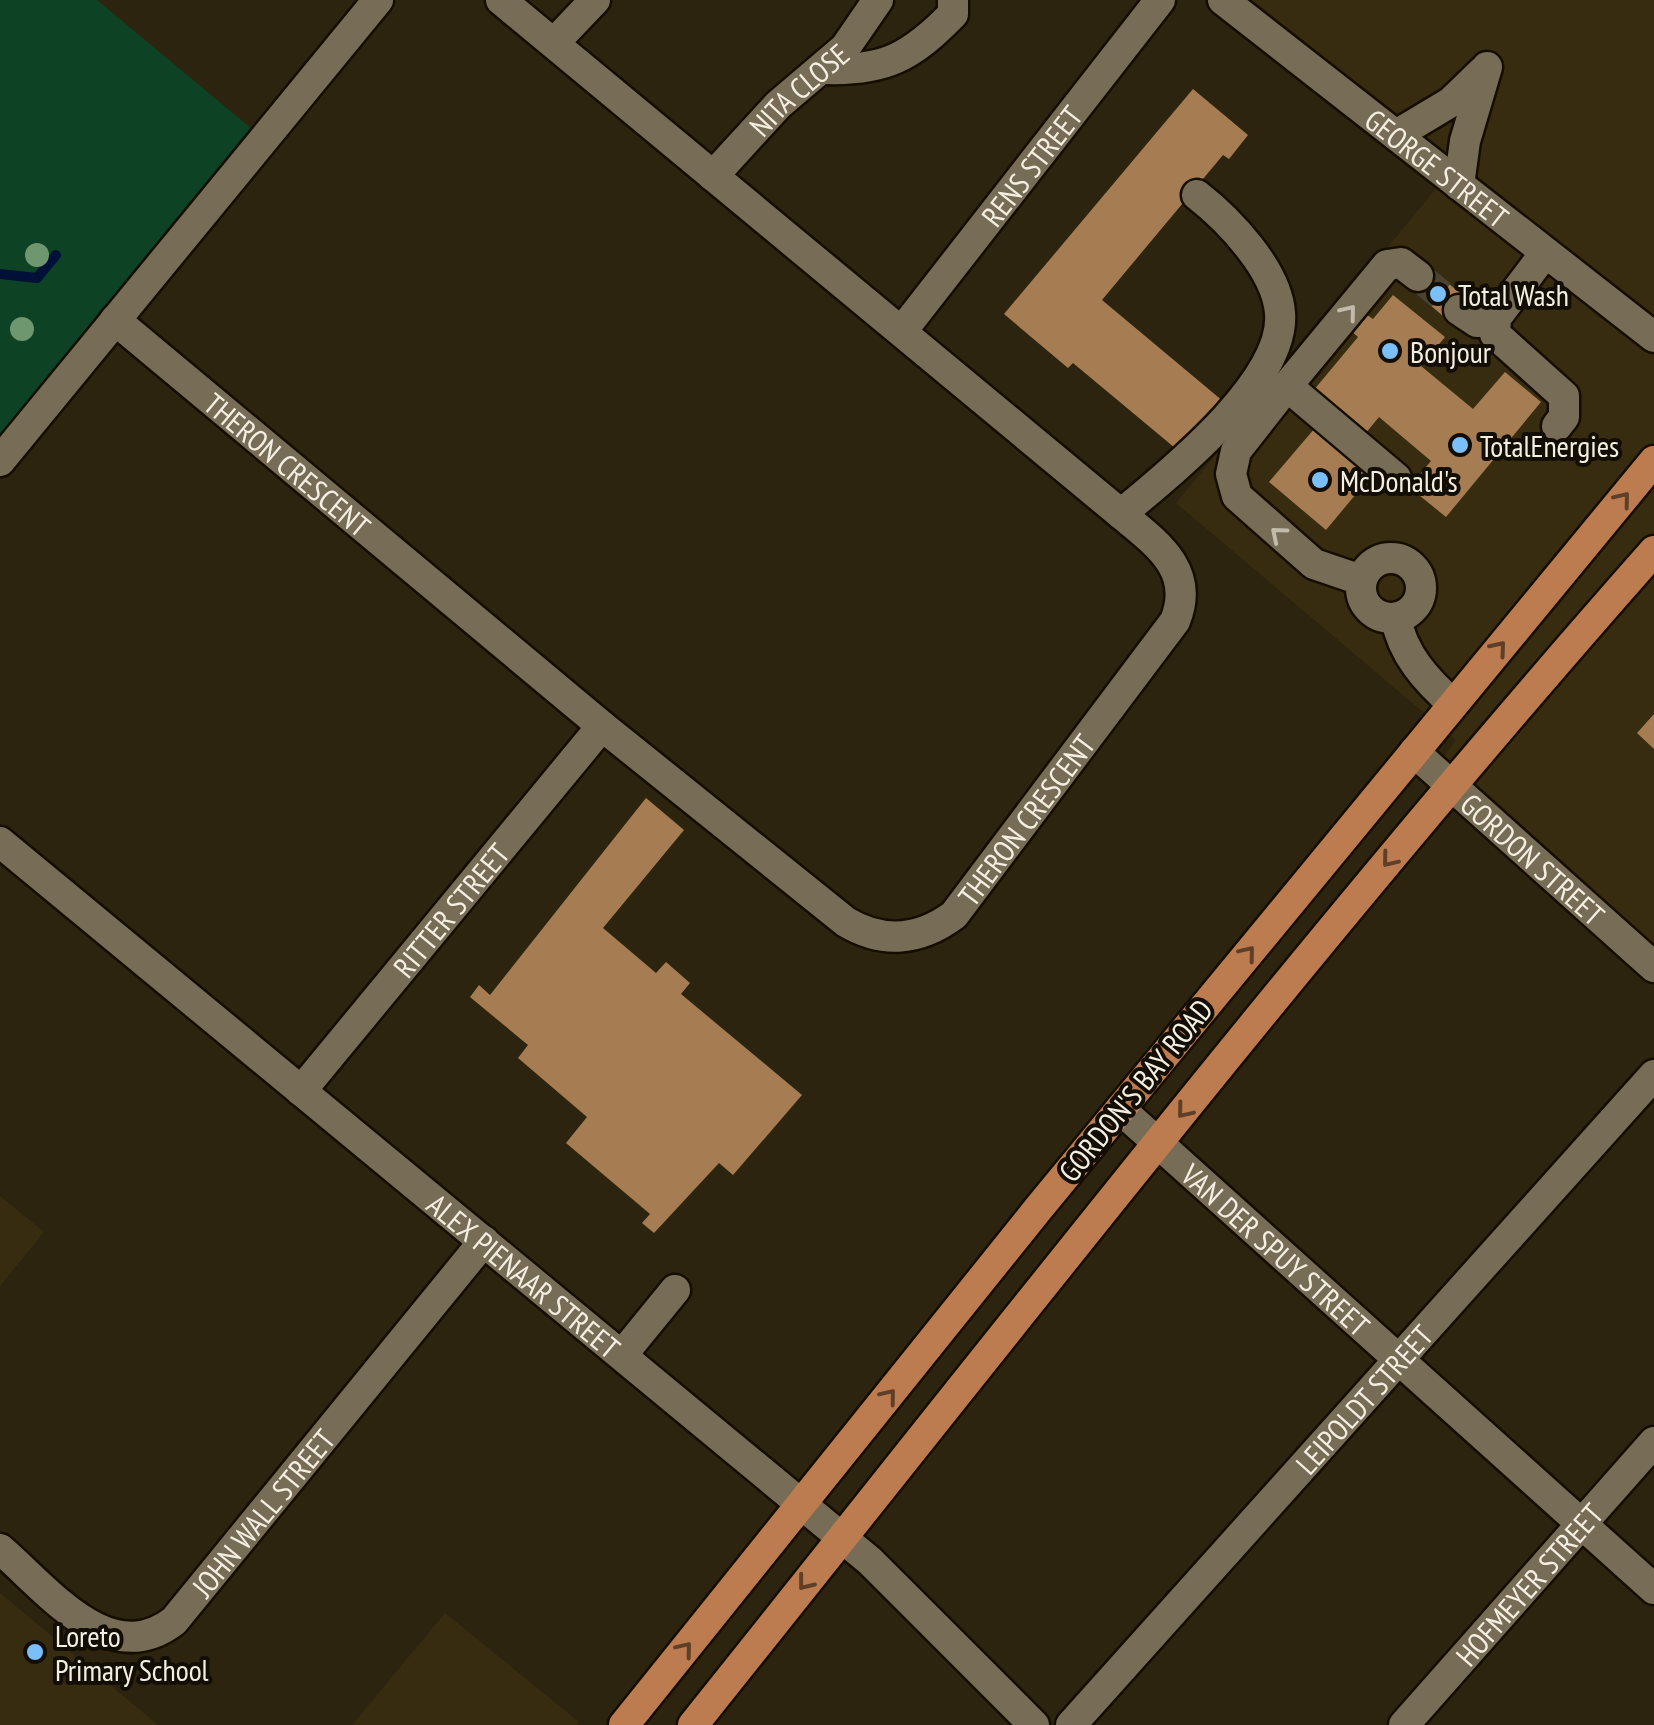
<svg xmlns="http://www.w3.org/2000/svg" width="1654" height="1725" viewBox="0 0 1654 1725" font-family="'PT Sans Narrow',sans-serif">
<style>
.built{fill:#382c10}
.green{fill:#0d4224}
.lines{fill:none;stroke-linecap:round;stroke-linejoin:round}
.stream{stroke:#011036;stroke-width:10}
.building{fill:#a67d52}
.minor-tunnel{stroke:#4b422f;stroke-width:30;stroke-dasharray:30 15;stroke-linecap:butt}
.minor-casing{stroke:#150d00;stroke-width:35}
.major-casing{stroke:#150d00;stroke-width:35}
.minor{stroke:#776c56;stroke-width:30}
.major{stroke:#bd7c50;stroke-width:30}
.tree{fill:#6e966f}
.oneway{stroke:#c3bbaa}
.oneway2{stroke:#5f3f27}
.poi-dot{fill:#7abff8;stroke:#120e06;stroke-width:4}
.labels{text-anchor:middle;dominant-baseline:central;stroke-width:8;stroke-linejoin:round;paint-order:stroke}
.street-label{font-size:30px;fill:#f5efe2;stroke:#120e06}
.poi-label{font-size:30px;fill:#f5efe2;stroke:#120e06;text-anchor:start}
</style>
<rect width="100%" height="100%" fill="#2d240f"/>
<path class="built" d="M1223 0H1654V964L1436 767 1456 740 1176 503 1449 173Z
M0 1196 44 1232 0 1286Z
M0 1593 158 1725H0Z
M445 1613 579 1722 577 1725H352Z"/>
<path class="green" d="M0 0H97L252 129 0 436Z"/>
<g class="lines">
<path class="stream" d="M0 274 37 278 56 255"/>
</g>
<path class="building" d="M1193 89 1248 135 1229 159 1223 155 1102 300 1224 402 1181 453 1073 363 1068 368 1004 314Z
M1427 265 1468 300 1450 322 1409 287Z
M1393 295 1445 337 1421 366 1473 409 1505 372 1541 402 1446 517 1409 487 1431 461 1379 417 1365 434 1313 391 1358 337 1349 329 1363 312 1373 319Z
M1315 428 1371 476 1326 530 1269 482Z
M1654 714V749L1637 733Z
M646 798 684 830 603 928 656 973 666 962 690 983 681 994 802 1095 733 1175 719 1163 654 1233 642 1223 650 1214 566 1143 587 1117 518 1058 528 1045 470 997 479 985 490 995Z"/>
<g class="lines">
<path class="minor-tunnel" d="M1418 276 1459 310"/>
<g class="minor-casing">
<g id="minor">
<path id="s1" d="M1223 0 1654 337"/>
<path d="M555 42 595 0"/>
<path d="M825 69C885 71 911 57 953 14V0"/>
<path d="M1396 135 1451 102 1482 72"/>
<path id="s2" d="M713 176 778 105 845 48 878 0"/>
<path d="M1459 185 1465 141 1487 67"/>
<path d="M1545 253 1496 318 1495 334 1564 396V417L1557 426"/>
<path d="M1459 310 1477 322 1496 318"/>
<path id="s3" d="M115 320 602 726 846 922C883 944 919 941 954 915L1175 621C1196 570 1156 543 1121 514L501 0"/>
<path id="s4" d="M902 331 1160 0"/>
<path d="M1287 386 1387 265 1401 263 1418 276"/>
<path d="M0 461 378 0"/>
<path d="M1121 514C1169 474 1286 381 1280 313 1277 270 1229 220 1197 195"/>
<circle cx="1391" cy="588" r="30"/>
<path d="M1361 580 1314 564 1237 496 1231 474 1236 451 1287 386 1396 478"/>
<path d="M1396 618C1402 654 1427 681 1453 704"/>
<path id="s5" d="M1414 752 1654 967"/>
<path id="s6" d="M0 842 870 1561 1034 1725"/>
<path id="s7" d="M301 1091 602 726"/>
<path id="s8" d="M1120 1109 1654 1589"/>
<path d="M622 1355 675 1290"/>
<path id="s9" d="M0 1549C48 1590 109 1671 174 1621L484 1241"/>
<path id="s10" d="M1071 1725 1654 1075"/>
<path id="s11" d="M1404 1725 1654 1442"/>
</g>
</g>
<g class="major-casing">
<path id="major" d="M624 1725 1038 1209 1654 461
M693 1725C1009 1330 1319 930 1654 551"/>
</g>
<use href="#minor" class="minor"/>
<use href="#major" class="major"/>
</g>
<g class="tree">
<circle cx="37" cy="255" r="12"/>
<circle cx="22" cy="329" r="12"/>
</g>
<defs><path id="oneway-chevron" d="M-2-3.5L2.5 0L-2 3.5" fill="none" stroke-width="1.6" stroke-linecap="round" stroke-linejoin="round" transform="scale(2.5)"/></defs>
<g class="oneway">
<use href="#oneway-chevron" transform="translate(1349 312) rotate(-51)"/>
<use href="#oneway-chevron" transform="translate(1278 534) rotate(-140)"/>
</g>
<g class="oneway2">
<use href="#oneway-chevron" transform="translate(1623 499) rotate(-51)"/>
<use href="#oneway-chevron" transform="translate(1499 648) rotate(-50)"/>
<use href="#oneway-chevron" transform="translate(1389 860) rotate(129)"/>
<use href="#oneway-chevron" transform="translate(1248 953) rotate(-51)"/>
<use href="#oneway-chevron" transform="translate(1184 1111) rotate(129)"/>
<use href="#oneway-chevron" transform="translate(889 1396) rotate(-51)"/>
<use href="#oneway-chevron" transform="translate(805 1583) rotate(128)"/>
<use href="#oneway-chevron" transform="translate(685 1649) rotate(-51)"/>
</g>
<g class="poi-dot">
<circle cx="1438" cy="294" r="10"/>
<circle cx="1390" cy="351" r="10"/>
<circle cx="1460" cy="445" r="10"/>
<circle cx="1320" cy="480" r="10"/>
<circle cx="35" cy="1652" r="10"/>
</g>
<g class="labels">
<g class="street-label">
<text stroke="none"><textPath href="#s2" startOffset="122">NITA CLOSE</textPath></text>
<text stroke="none"><textPath href="#s4" startOffset="210">RENS STREET</textPath></text>
<text stroke="none"><textPath href="#s1" startOffset="272">GEORGE STREET</textPath></text>
<text stroke="none"><textPath href="#s3" startOffset="225">THERON CRESCENT</textPath></text>
<text stroke="none"><textPath href="#s3" startOffset="1182">THERON CRESCENT</textPath></text>
<text stroke="none"><textPath href="#s5" startOffset="160">GORDON STREET</textPath></text>
<text stroke="none"><textPath href="#s7" startOffset="235">RITTER STREET</textPath></text>
<text transform="translate(1135 1090) rotate(-51)">GORDON'S BAY ROAD</text>
<text stroke="none"><textPath href="#s8" startOffset="210">VAN DER SPUY STREET</textPath></text>
<text stroke="none"><textPath href="#s6" startOffset="680">ALEX PIENAAR STREET</textPath></text>
<text stroke="none"><textPath href="#s10" startOffset="438">LEIPOLDT STREET</textPath></text>
<text stroke="none"><textPath href="#s9" startOffset="348">JOHN WALL STREET</textPath></text>
<text stroke="none"><textPath href="#s11" startOffset="188">HOFMEYER STREET</textPath></text>
</g>
<g class="poi-label">
<text x="1458" y="294">Total Wash</text>
<text x="1410" y="351">Bonjour</text>
<text x="1480" y="445">TotalEnergies</text>
<text x="1340" y="480">McDonald's</text>
<text x="55" y="1635">Loreto<tspan x="55" dy="34">Primary School</tspan></text>
</g>
</g>
</svg>
